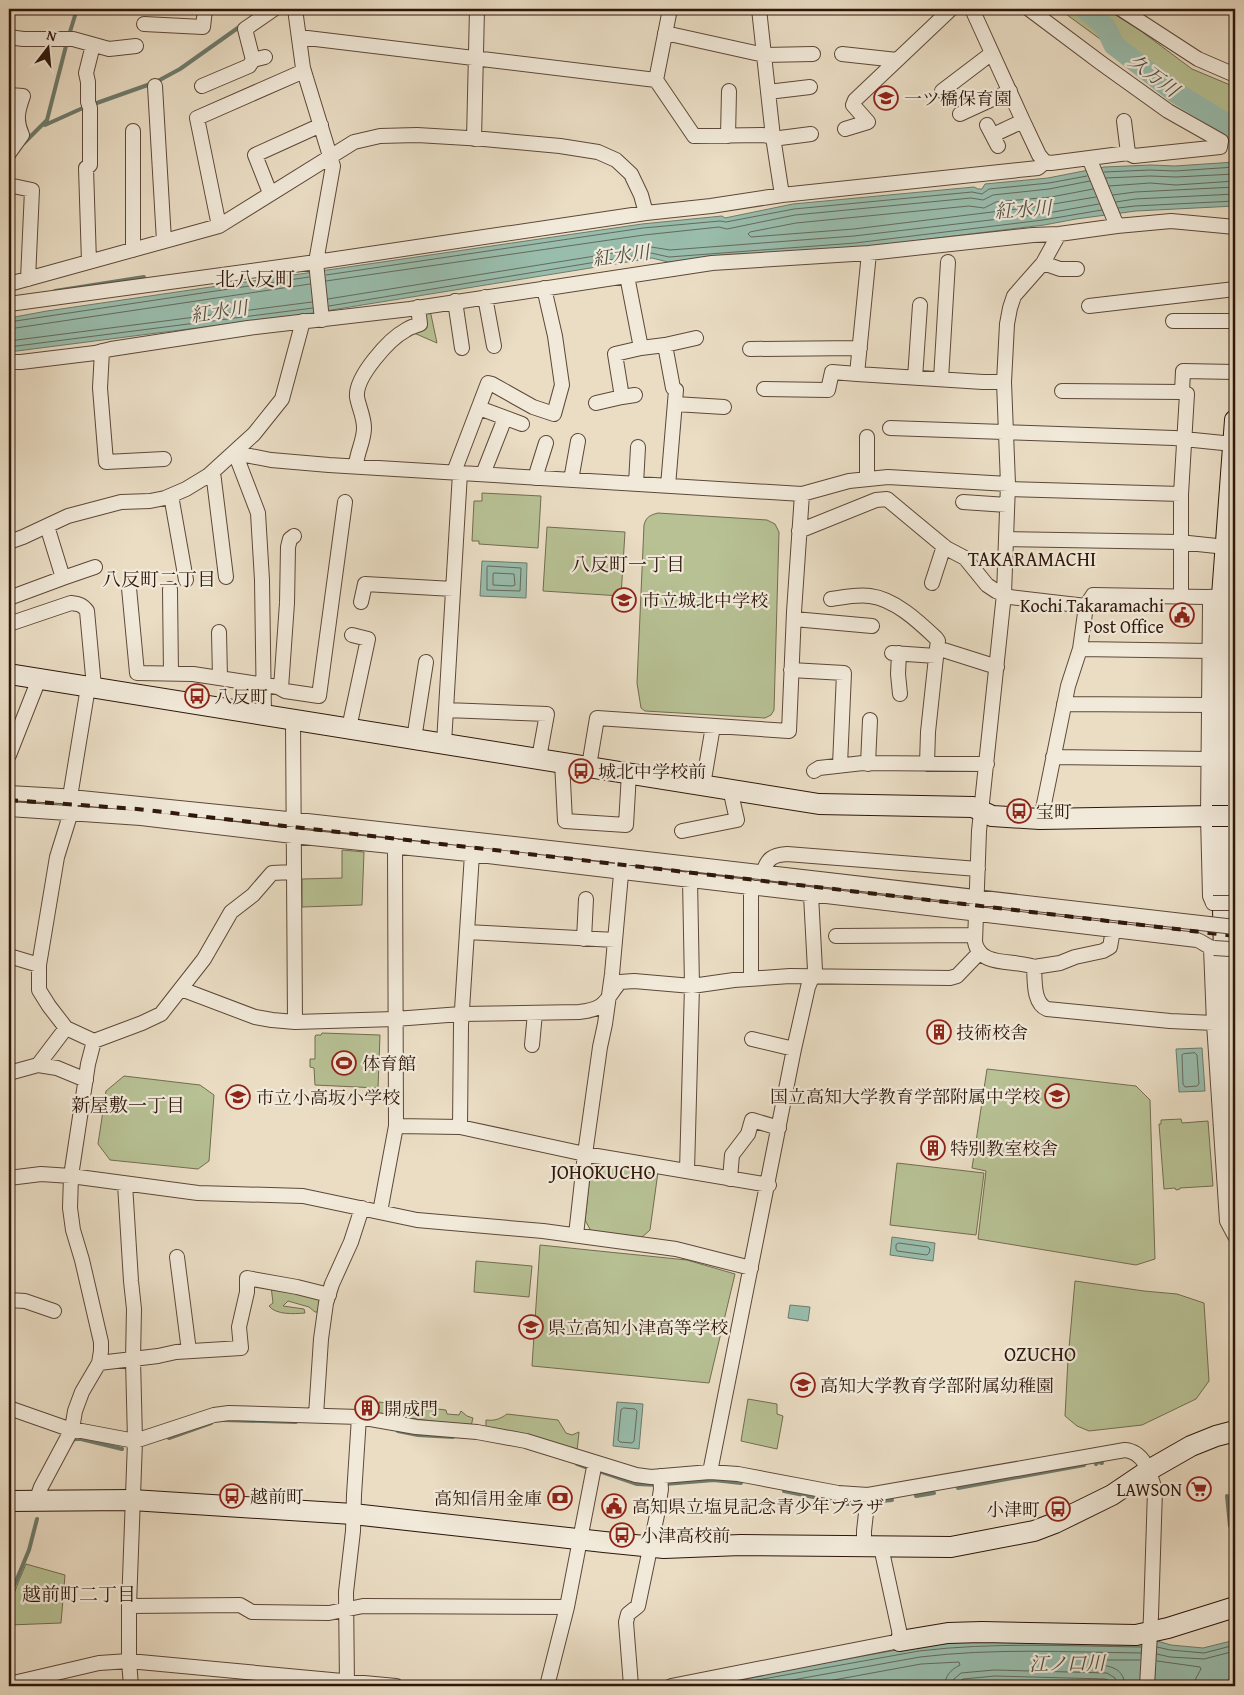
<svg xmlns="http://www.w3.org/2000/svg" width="1244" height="1695" viewBox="0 0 1244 1695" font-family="'Gentium Book Plus','Noto Serif JP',serif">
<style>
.green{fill:#b7c194;stroke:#726c50}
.water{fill:#99bdad;stroke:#6e7b6c}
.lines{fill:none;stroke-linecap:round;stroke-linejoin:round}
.shore{stroke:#646a5c;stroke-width:1}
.stream{stroke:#6e7b6c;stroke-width:4}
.river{stroke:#99bdad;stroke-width:21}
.street-casing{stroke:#5d4839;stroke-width:16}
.secondary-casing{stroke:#2e170b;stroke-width:22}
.street{stroke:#f1e9d9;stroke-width:14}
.secondary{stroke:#f1e9d9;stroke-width:20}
.rail{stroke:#2e170b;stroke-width:4;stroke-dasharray:9 9;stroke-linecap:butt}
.street-bridge-casing{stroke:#5d4839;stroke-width:16;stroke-linecap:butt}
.secondary-bridge-casing{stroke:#2e170b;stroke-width:22;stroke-linecap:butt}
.street-bridge{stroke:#f1e9d9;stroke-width:14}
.secondary-bridge{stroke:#f1e9d9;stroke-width:20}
.labels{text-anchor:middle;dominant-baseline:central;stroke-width:4.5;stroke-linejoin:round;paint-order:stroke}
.poi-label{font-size:18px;fill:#2e170b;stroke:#f1e9d9;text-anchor:start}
.water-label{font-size:19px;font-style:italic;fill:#535144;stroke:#f1e9d9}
.neighbourhood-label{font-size:19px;fill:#2e170b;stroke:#f1e9d9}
.quarter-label{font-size:20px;fill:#2e170b;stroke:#f1e9d9}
</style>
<rect width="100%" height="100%" fill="#eaddc4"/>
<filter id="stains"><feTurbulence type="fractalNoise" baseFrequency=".004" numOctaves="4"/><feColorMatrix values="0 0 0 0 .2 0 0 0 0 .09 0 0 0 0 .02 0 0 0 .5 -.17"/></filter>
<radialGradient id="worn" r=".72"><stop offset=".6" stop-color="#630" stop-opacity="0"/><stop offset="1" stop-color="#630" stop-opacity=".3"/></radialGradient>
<path class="green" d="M1059 9H1082L1102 29 1109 42 1115 50Z
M1088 9H1106L1141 31 1192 69 1235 87V124L1230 123 1122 46 1112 31Z
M428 310H430L437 343 414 333Z
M482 493 541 496 538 548 479 544V541H472L474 501H482Z
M658 513 767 520 775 524 779 532 774 710 771 715 765 718 645 711 641 708 637 683 644 525C646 517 650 515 658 513Z
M547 527 625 532 621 596 543 591Z
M342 850 364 852 362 905 302 907V879L342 878Z
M322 1033 380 1035 378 1088 315 1085 314 1068 310 1067V1059H315V1036L316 1035H321Z
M987 1069 1136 1086 1150 1100 1155 1259 1136 1265 978 1239 986 1171 972 1168Z
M124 1076 200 1085 214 1095 209 1161 198 1169 110 1160 98 1144 106 1091Z
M1181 1119 1182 1123 1208 1121 1213 1186 1180 1188V1189L1176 1190 1175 1188 1164 1189 1159 1124H1161V1120Z
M593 1161 658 1172 650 1230 641 1238 591 1231 585 1220 591 1165Z
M897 1163 984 1173 976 1235 890 1225Z
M540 1245 687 1260 735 1274 709 1383 532 1366Z
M476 1261 532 1266 529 1297 474 1292Z
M1075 1281 1144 1291 1177 1294 1204 1303 1209 1381 1196 1399 1142 1425 1089 1431 1077 1426 1065 1416 1068 1359Z
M271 1286 325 1297 321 1312H315L309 1307 288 1301 283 1306 304 1309 305 1313C294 1314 276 1315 269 1306L273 1303Z
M748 1399 777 1404V1414L783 1416 777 1449 741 1441Z
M379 1402 446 1410 447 1414 459 1415 461 1411 467 1416 473 1418 471 1426 378 1414Z
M507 1414 558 1420 566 1433 572 1435 579 1432 577 1451 486 1428V1420C495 1421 500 1419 507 1414Z
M26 1564 65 1575 61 1623 9 1625C9 1602 17 1585 26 1564Z"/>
<path class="water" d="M1235 162V206L1136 211 1076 219 1044 225 855 248 668 262 652 258 313 313 9 352V318L47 311 642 224 722 216 725 218 793 204 974 187 978 189H982L985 184 1048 178 1104 167 1151 165 1175 166Z
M482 561 527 563 526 598 480 596Z
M1202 1048 1205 1091 1179 1092 1176 1049Z
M892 1237 935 1243 933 1261 890 1255Z
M790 1305 810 1307 808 1321 788 1318Z
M617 1402 643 1404 639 1449 613 1446Z
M1000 1639 1157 1641 1171 1645 1203 1648 1235 1640V1679L1202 1686H1150L995 1681 938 1686H696L919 1646Z"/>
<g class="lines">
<path class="shore" d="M1104 172 1150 170 1175 171 1235 167
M1106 178 1150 176 1176 177 1235 174
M1109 186 1150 183 1176 185 1235 181
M1093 189 1051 197 996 202 984 208 969 206 796 223 750 232 748 234 751 237 854 229 1041 206 1096 197
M1113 195 1135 192 1235 187
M1116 202 1135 199 1235 194
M1118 208 1135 206 1235 201
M326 275 643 228 720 221 726 222 794 209 972 192 982 194 989 189 1049 183 1087 176
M326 281 644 235 719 227 727 229 795 215 971 198 983 200 993 195 1049 189 1090 181
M328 299 651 247 670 250 854 236 1042 214 1099 204
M329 306 651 253 669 257 855 243 1043 220 1102 210
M9 322 309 277
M9 329 310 284
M9 341 312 302
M9 347 313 308
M488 566 521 568 520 591 487 590V568Z
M494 573 514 574 515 585 512 586 493 585V575Z
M1195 1053 1197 1055 1199 1084 1197 1086 1185 1087 1183 1084 1182 1055 1183 1054Z
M899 1243 928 1247 930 1249 929 1253 927 1255 897 1251 896 1249V1245Z
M624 1408 635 1409 637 1411 634 1441 632 1443 620 1442 618 1440 621 1410Z
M1157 1647 1170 1650 1204 1653 1235 1645
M1157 1654 1170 1657 1204 1659 1235 1651
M1157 1661 1200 1667 1201 1669 1196 1678 1195 1686
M724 1686 919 1651C993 1642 1067 1646 1141 1647
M759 1686 920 1657C994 1648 1067 1652 1141 1653
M801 1686 921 1664 959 1662 960 1665C950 1670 945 1676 945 1686
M952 1686 954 1679 961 1673 994 1670 1107 1673 1115 1678 1117 1686
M959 1686V1682L963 1679 995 1676 1105 1679 1110 1681 1111 1686
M1125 1686C1124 1668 1110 1665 1094 1665L1093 1661 1095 1660H1140"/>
<path class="stream" d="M69 35 77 9
M94 104 156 82 180 69 242 25
M45 125 85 107
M24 143 47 120 67 42
M9 178 14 154
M55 291 144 277
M223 1420 296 1422
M398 1431 418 1435 453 1437
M169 1438 211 1423
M72 1442 74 1439H81L122 1449
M1101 1463H1102
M577 1464 585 1467
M1096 1464 1097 1463
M602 1472 637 1484 658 1485
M665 1484 714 1480 741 1483
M958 1488 1084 1465
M784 1491 848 1504 863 1503
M916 1496 934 1493
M1227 1496 1230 1526
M870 1502 892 1500
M1234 1567 1235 1579
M9 1598 29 1550 37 1519"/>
<path class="river" d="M1085 9 1105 26 1114 45 1176 93 1235 129"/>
<g class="street-casing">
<path id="street" d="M295 9 303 68 333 166 316 262 322 320
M670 9 656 80 694 136 762 135 780 138 811 134
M759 9 764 55 813 54
M972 9 1023 121 1039 155 1045 162 1051 163 1128 153 1134 156 1220 147 1221 141 1168 111 1101 63 1029 9
M1121 9 1198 59 1235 75
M144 24 203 27 205 9
M665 33 764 55 773 137 782 195
M9 37 23 39H73L109 49 136 46
M299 37 656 80
M842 54 897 60
M253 60 265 57
M155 86 164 241
M202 86 249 66 253 60 245 29 274 9
M942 91 992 53
M768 92 810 87
M9 95 23 96C18 110 15 120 22 135L9 153
M960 114 1010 91
M1124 121 1128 153
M987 125 998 146
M845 129 868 122 853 105 855 100 951 9
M993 135 1023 121
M728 136 729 91
M474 139 477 9
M1089 158 1117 226
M9 187 13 186 32 190 28 279
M270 193 255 155 321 125
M219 226 197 118 304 71
M1059 234 1043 263 1014 296 1010 308 1007 324 1004 382 1008 484 1004 594 979 831 975 942C980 968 1015 959 1034 967 1035 981 1033 1003 1047 1009L1170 1021 1214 1023
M133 250V131
M869 253 857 374 983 382H1004
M89 262 86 168 90 165V108L88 102V82L86 73 93 45
M1043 263 1060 269H1077
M627 276 641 348 665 345 673 388 676 390 668 486
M9 284 219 226 354 142 380 136 417 135 484 139 560 146 598 152 616 160 631 174 641 195 646 213
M485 297 494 346
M455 301 462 348
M9 304 316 262 646 213 711 206 782 195 1038 168 1045 162
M1089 306 1235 289
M1173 321H1235
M665 345 696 338
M750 349 860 348
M102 351 100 388 106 462 164 459
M9 362H21L95 353 111 349 248 328 410 309 712 263 869 253 1033 235 1059 234 1117 226 1171 221 1235 227
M915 378 920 305
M941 379 948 262
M764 389 828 390 832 372 857 374
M1062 391 1182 392
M622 397 635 395
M596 403 622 397 615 354 641 348
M675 404 724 407
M479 408 522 424
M890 428 1174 438 1233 444
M867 437V479
M235 453 271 460 329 465 802 494 849 481 888 477 1008 484
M235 453 258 513 262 580 264 715
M356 465C357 452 364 441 364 428 364 417 359 408 357 397 355 377 389 339 406 330 410 327 415 326 420 324L418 307
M213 472 226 577
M454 472 488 383 492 384 533 407 554 414 562 385 555 336 544 288
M483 474 505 418
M535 478 546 443
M571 480 578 441
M636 484 638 447
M1008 489 1181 494
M170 496 172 501 186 580
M963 502 1007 505
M799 531 876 500 887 499 946 548 965 558 987 585 996 591 1010 597 1086 606 1080 649 1068 686 1043 809 1040 819
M1006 539 1179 542 1226 547
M9 542 23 537 68 516 121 502 150 501 165 498 186 489 209 475 254 434 282 399 303 321
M63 578 95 567
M932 583 944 546
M129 588 137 673 193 674 278 687 285 691 319 696 345 502
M170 589 171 674
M1181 597V494L1187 394 1182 392 1183 371 1235 372
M9 598 63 578 47 526
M831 599C844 597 858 594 870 596 895 599 919 622 936 638L938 641 937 648 997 667
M361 602 365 584 453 589
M1086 606 1093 595 1206 597 1235 596
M794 619 872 626
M9 624 71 603C78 604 82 604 87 611L94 687
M219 632 220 678
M1080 649 1210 651
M892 653 936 656
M899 653 898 674 900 694
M791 670 844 673 840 765
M88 687 70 797 71 812 57 857 39 965V990L49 1006 66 1028 94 1041 142 1023 161 1014 204 959 231 912 253 895 272 873 293 872
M281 688 287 603 288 547 290 539 294 536
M1064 704 1209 705
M446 710 547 714 539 758
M293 720 295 1022
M349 728 368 639 352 635
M414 739 426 662
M444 743 460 473
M9 755 39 679
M1053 757 1209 759
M562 762 565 821 626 825 629 773
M868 764 870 720
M927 764 928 732 937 648
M589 766 597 718 789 731 794 612 802 494
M814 771 819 768 863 763 987 764
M703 785 713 726
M9 793 61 796 307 821 612 855 1209 924
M9 809 141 818 293 836 488 856 1197 940C1203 942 1209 948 1214 948
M682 831 737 820 730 789
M763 873C767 859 772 855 787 854L978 869
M1213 903 1210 896 1208 816 1210 604 1222 596 1233 608 1232 816 1234 895 1233 900 1231 903
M467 932 615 940
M836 936 974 935
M584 939 586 899
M1211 948 1214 1023 1227 1221 1235 1236
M1233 950 1235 980
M9 956 39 965
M1034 967 1060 963 1075 957 1103 951 1110 947 1113 930
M751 978V887
M181 989 255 1017 272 1020 295 1022 395 1019 461 1014 579 1012C607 1009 604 1001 620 982L634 981 692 986 734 980 790 976 950 978 957 976 980 952
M752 1039 794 1049
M532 1045 535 1013
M38 1065 57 1068 86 1080
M9 1073 38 1065 66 1028
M396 1126 460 1127 585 1154 769 1185
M460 1127 461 1025 472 854
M687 1171 692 986 690 879
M9 1178 41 1174 71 1176 198 1193 303 1196 417 1220 543 1231 676 1249 751 1268
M730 1179 732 1155 748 1134 752 1120 779 1128
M125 1184 131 1281 134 1309 133 1359 135 1441 129 1606V1661L131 1686
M380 1212 396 1126 395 846
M576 1235 585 1154 600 1047 605 1024 612 974 622 863
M177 1257 189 1351
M9 1300 25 1301 54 1311
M99 1363 158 1356 176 1352 241 1348 239 1327 247 1292V1278L297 1287 329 1295
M9 1408 66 1428 135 1441 214 1415 229 1413 359 1417 416 1427 477 1432 526 1441 636 1475 651 1477 710 1472 738 1474 838 1493 868 1495 1125 1450C1145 1452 1150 1474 1155 1490L1151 1616 1147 1686
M316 1415 321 1339 326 1303 332 1284 351 1242 362 1208
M710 1472 794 1049 808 987 815 970 811 895
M36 1501 41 1487 72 1429 75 1411 82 1392 99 1363 101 1351V1342L82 1260 73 1230 70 1208 71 1176 88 1064 94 1041
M864 1547V1531L868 1495
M129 1606 240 1605 252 1612 329 1613 363 1606 567 1607
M9 1684 99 1663 129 1661 396 1686
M347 1686 346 1592 353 1531 354 1495 359 1417
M547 1686 567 1607 595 1462
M631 1686 626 1622 628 1614 638 1606 657 1515 661 1489 660 1476
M671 1686 900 1641 899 1630 881 1547
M1233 1686H1235"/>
</g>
<g class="secondary-casing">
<path id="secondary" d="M1235 420 1222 596 1221 805 1224 958 1235 1181
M9 674 819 804 973 807 992 816 1040 819 1212 816
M9 1501 132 1500 353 1514 604 1542 664 1548 741 1545 951 1547 1034 1531 1055 1523 1112 1495 1149 1470 1191 1446 1216 1436 1235 1431
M900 1641 948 1633 982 1632 1136 1635 1168 1628 1235 1607"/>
</g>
<use href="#street" class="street"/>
<use href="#secondary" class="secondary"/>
<path class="rail" d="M9 800 137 809 964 904 1235 936"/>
<g class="street-bridge-casing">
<path id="street-bridge" d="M1213 903H1231
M1209 924 1235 927
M1214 948 1230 949"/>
</g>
<g class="secondary-bridge-casing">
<path id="secondary-bridge" d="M1212 816H1228"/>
</g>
<use href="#street-bridge" class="street-bridge"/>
<use href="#secondary-bridge" class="secondary-bridge"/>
</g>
<defs>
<g id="school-ring" transform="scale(1.25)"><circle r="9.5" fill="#f1e9d9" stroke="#8f2418" stroke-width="1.5"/><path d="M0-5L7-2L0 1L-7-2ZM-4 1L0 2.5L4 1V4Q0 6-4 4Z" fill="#8f2418"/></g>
<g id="civic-ring" transform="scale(1.25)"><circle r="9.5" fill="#f1e9d9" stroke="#8f2418" stroke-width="1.5"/><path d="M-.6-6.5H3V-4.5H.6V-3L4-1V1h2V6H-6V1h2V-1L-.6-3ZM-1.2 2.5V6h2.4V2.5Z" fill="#8f2418"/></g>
<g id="bus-ring" transform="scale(1.25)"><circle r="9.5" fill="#f1e9d9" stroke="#8f2418" stroke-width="1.5"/><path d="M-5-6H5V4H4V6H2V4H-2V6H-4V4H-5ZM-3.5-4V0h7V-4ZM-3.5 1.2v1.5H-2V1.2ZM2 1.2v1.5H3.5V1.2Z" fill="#8f2418"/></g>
<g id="building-ring" transform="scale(1.25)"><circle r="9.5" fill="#f1e9d9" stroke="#8f2418" stroke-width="1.5"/><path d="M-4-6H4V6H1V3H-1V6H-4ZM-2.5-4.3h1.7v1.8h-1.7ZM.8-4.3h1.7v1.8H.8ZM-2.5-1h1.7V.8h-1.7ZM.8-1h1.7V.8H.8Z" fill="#8f2418"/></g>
<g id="stadium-ring" transform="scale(1.25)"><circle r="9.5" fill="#f1e9d9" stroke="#8f2418" stroke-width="1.5"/><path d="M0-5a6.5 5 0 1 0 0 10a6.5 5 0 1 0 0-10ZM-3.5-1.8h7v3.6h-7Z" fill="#8f2418"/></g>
<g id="supermarket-ring" transform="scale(1.25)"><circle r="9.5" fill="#f1e9d9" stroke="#8f2418" stroke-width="1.5"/><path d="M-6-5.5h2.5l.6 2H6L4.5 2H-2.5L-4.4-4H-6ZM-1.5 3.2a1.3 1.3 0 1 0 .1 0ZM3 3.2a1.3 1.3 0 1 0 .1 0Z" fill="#8f2418"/></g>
<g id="bank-ring" transform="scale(1.25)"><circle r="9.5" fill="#f1e9d9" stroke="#8f2418" stroke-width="1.5"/><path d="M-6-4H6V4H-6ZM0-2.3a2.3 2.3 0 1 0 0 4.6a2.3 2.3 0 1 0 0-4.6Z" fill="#8f2418"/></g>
</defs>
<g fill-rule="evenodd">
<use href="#school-ring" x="886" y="98"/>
<use href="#school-ring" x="624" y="600"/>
<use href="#civic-ring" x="1182" y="615"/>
<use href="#bus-ring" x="197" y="696"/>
<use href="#bus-ring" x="581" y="771"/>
<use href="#bus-ring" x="1019" y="811"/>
<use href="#building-ring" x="939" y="1032"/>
<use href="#stadium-ring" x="344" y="1063"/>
<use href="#school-ring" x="1057" y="1096"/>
<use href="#school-ring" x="238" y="1097"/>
<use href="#building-ring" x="933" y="1148"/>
<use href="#school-ring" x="531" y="1327"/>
<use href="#school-ring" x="803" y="1385"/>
<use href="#building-ring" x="367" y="1408"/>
<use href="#supermarket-ring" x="1199" y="1489"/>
<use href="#bus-ring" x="232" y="1496"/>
<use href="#bank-ring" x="560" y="1498"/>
<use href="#civic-ring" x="614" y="1506"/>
<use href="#bus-ring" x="1058" y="1509"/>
<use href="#bus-ring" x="622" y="1535"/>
</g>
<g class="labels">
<g class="poi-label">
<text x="904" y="98">一ツ橋保育園</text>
<text x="642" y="600">市立城北中学校</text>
<text x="1164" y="605" text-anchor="end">Kochi Takaramachi<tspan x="1164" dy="21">Post Office</tspan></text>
<text x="214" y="696">八反町</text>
<text x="598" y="771">城北中学校前</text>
<text x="1036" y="811">宝町</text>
<text x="956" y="1032">技術校舎</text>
<text x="362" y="1063">体育館</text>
<text x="1040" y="1096" text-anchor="end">国立高知大学教育学部附属中学校</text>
<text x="256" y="1097">市立小高坂小学校</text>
<text x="950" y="1148">特別教室校舎</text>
<text x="548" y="1327">県立高知小津高等学校</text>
<text x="820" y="1385">高知大学教育学部附属幼稚園</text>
<text x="384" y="1408">開成門</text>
<text x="1182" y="1489" text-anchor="end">LAWSON</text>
<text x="250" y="1496">越前町</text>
<text x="542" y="1498" text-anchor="end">高知信用金庫</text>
<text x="632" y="1506">高知県立塩見記念青少年プラザ</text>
<text x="1040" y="1509" text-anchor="end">小津町</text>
<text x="640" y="1535">小津高校前</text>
</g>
<g class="water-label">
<text transform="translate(1154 75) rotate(37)">久万川</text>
<text transform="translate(1023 209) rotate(-4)">紅水川</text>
<text transform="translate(621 255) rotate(-7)">紅水川</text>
<text transform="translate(219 311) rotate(-8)">紅水川</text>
<text transform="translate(1067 1663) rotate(-1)">江ノ口川</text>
</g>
<g class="neighbourhood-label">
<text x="628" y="564">八反町一丁目</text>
<text x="159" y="579">八反町二丁目</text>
<text x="128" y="1105">新屋敷一丁目</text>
<text x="79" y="1594">越前町二丁目</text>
</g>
<g class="quarter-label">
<text x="255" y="278">北八反町</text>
<text x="1032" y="558">TAKARAMACHI</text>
<text x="603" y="1171">JOHOKUCHO</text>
<text x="1040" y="1353">OZUCHO</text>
</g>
</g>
<rect width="1244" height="1695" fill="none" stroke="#eaddc4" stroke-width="30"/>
<rect x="10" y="10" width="1224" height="1675" fill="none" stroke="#2e170b" stroke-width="2.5"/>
<rect x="15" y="15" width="1214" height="1665" fill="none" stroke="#2e170b"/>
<g transform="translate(48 48) rotate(16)" stroke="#f1e9d9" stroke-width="4" paint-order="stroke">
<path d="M0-4L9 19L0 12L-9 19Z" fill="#2e170b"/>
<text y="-8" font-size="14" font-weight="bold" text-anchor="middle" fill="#2e170b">N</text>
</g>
<rect width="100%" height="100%" filter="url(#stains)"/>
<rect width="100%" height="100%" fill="url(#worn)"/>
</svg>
